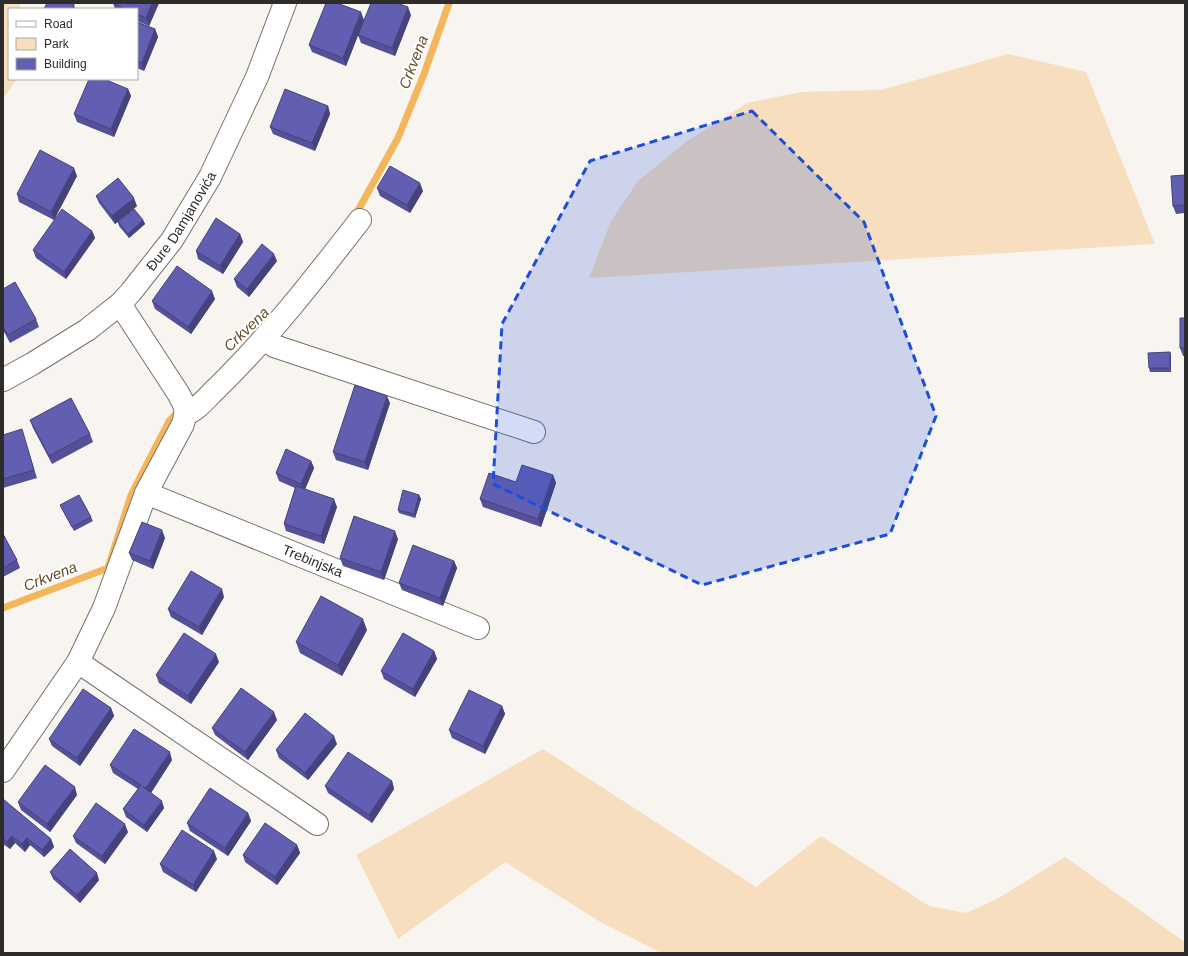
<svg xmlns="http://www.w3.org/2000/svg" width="1188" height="956" viewBox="0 0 1188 956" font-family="Arial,sans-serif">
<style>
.green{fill:#f6debe}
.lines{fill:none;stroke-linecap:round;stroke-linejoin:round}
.stream{stroke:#f3b65c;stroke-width:7}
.minor-casing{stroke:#74716d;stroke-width:24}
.major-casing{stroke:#74716d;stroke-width:24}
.minor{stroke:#fff;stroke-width:22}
.major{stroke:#fff;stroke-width:22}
.wall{fill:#545198}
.shaded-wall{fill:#45427c}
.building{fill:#625eb1;stroke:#45427c}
.marked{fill:#1d4ed8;fill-opacity:0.2;stroke:#1d4ed8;stroke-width:3;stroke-dasharray:8 5;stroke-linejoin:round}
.labels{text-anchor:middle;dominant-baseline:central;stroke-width:4;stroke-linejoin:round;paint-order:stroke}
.street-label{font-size:14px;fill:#2d2c2a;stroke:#fff}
.water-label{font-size:15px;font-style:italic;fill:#654b26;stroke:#fff}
</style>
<rect width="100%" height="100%" fill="#f8f4f0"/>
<path class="green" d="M3 3H21L19 9H9V79H17L3 99Z
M1008 54 1086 72 1155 244 589 278 611 221 638 181 686 142 747 103 801 92 881 90Z
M543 749 756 887 821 836 929 906 966 913 997 899 1065 857 1185 942V953H661L599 921 505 862 398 939 356 855Z"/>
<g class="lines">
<path class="stream" d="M355 216 398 138 424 74 449 3
M3 608 108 568 131 495 169 421 180 410"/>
<g class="minor-casing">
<g id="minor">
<path d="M264 339 274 346 534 432"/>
<path d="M186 414C198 410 208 396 218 387 270 336 315 278 360 220"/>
<path id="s1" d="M146 493 478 628"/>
<path d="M78 662 317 824"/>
<path d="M3 771 78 662 104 608 146 493 183 424C187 409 186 407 178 393L120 304"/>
</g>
</g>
<g class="major-casing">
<g id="major">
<path id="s2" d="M3 380 32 364 87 330 120 304 131 292 172 240 210 177 257 77 285 3"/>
</g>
</g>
<use href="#minor" class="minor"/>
<use href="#major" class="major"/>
</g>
<path class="wall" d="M113 3H159L149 26 137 21V9H115Z
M411 15 395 56 361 43 358 35Z
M364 20 346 66 312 52 309 45Z
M137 22 155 29 158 37 144 71 137 68Z
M128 89 131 96 114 137 77 122 74 114Z
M328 106 330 114 315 151 273 134 270 127Z
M1185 175V213L1176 214 1173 206Z
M77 176 54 220 19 202 17 194Z
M377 188 423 191 410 213 380 196Z
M96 196 137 206 115 224 99 203Z
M143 220 145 224 129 238 119 226 118 222Z
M92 231 95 238 66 279 36 258 33 250Z
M240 234 243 242 223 274 198 259 196 251Z
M277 261 249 297 237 287 234 279Z
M3 289 36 319 39 327 10 343 3 330Z
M215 299 191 334 155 309 152 301Z
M1185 318V356H1183L1180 348Z
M1170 352 1171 356V372H1150L1149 368Z
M390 403 368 470 336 460 333 452Z
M30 420 90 434 93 442 52 464 33 428Z
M3 435 24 437 37 478 3 488Z
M311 461 314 468 305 489 337 507 324 544 286 531 284 524 295 488 279 481 276 473Z
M553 475 556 483 541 527 483 507 480 499 516 482Z
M419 495 421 499 415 518 399 513 398 510Z
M60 505 91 517 93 521 74 531 62 509Z
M3 534 17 560 20 568 3 577Z
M165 538 153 569 132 560 129 553Z
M398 539 384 580 343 566 340 558Z
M454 561 457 568 443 606 402 590 399 583Z
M224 597 202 635 171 617 168 609Z
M367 630 342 676 300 653 296 642Z
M434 651 437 659 415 697 384 679 381 671Z
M219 662 191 704 159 683 156 675Z
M502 706 505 714 485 754 452 738 449 730Z
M111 708 114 716 80 766 52 746 49 739Z
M277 720 248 760 215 735 212 728Z
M337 744 308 780 279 758 276 750Z
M172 760 151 793 164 808 147 832 126 817 123 809 138 789 113 773 110 765Z
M392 781 394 789 372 823 328 793 325 786Z
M77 795 50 832 21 810 18 802Z
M3 799 51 839 54 847 44 857 30 845 25 852 15 843 10 849 3 844Z
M248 813 251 821 228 856 190 831 187 823Z
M128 832 105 864 76 843 73 836Z
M297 845 300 853 277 885 245 862 243 855Z
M217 859 196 892 163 872 160 864Z
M50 872 99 880 80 903 53 879Z"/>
<path class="shaded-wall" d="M152 3H159L149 26 146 18Z
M74 4 75 9H72Z
M408 7 411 15 395 56 392 48Z
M361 12 364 20 346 66 343 58Z
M155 29 158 37 144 71 142 63Z
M128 89 131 96 114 137 111 129Z
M328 106 330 114 315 151 312 143Z
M74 168 77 176 54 220 51 212Z
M420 183 423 191 410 213 407 205Z
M134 198 137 206 115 224 112 216Z
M143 220 145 224 129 238 128 234Z
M92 231 95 238 66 279 64 272Z
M240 234 243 242 223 274 220 266Z
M274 254 277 261 249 297 247 289Z
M212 291 215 299 191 334 188 327Z
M1170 352 1171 356V372L1170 368Z
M387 396 390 403 368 470 365 462Z
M311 461 314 468 304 492 301 484Z
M553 475 556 483 541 527 538 519Z
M419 495 421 499 415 518 414 514Z
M334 499 337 507 324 544 321 536Z
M162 530 165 538 153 569 150 561Z
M395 531 398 539 384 580 381 572Z
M454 561 457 568 443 606 440 598Z
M222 589 224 597 202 635 199 627Z
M363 619 367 630 342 676 338 665Z
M434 651 437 659 415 697 413 689Z
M216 654 219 662 191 704 188 696Z
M502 706 505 714 485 754 483 746Z
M111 708 114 716 80 766 77 758Z
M274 712 277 720 248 760 245 752Z
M334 736 337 744 308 780 305 773Z
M170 752 172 760 149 796 146 788Z
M392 781 394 789 372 823 369 815Z
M75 787 77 795 50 832 47 824Z
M162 801 164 808 147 832 144 825Z
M248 813 251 821 228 856 225 848Z
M125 824 128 832 105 864 102 856Z
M12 836 15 843 10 849 7 842Z
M27 838 30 845 25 852 22 844Z
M51 839 54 847 44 857 42 850Z
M297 845 300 853 277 885 275 877Z
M214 851 217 859 196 892 193 885Z
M97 873 99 880 80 903 77 895Z"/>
<path class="building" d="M47 3H70L74 4 72 9H44Z
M113 3H152L146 18 137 14V9H125Z
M326 3H337L361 12 343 58 309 45Z
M371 3H397L408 7 392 48 358 35Z
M137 22 155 29 142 63 137 61Z
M89 79H104L128 89 111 129 74 114Z
M285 89 328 106 312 143 270 127Z
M40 150 74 168 51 212 17 194Z
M390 166 420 183 407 205 377 188Z
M1185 175V205L1173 206 1171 176Z
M118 178 134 198 112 216 96 196Z
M62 209 92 231 64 272 33 250Z
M134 209 143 220 128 234 118 222Z
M216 218 240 234 220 266 196 251Z
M262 244 274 254 247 289 234 279Z
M177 266 212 291 188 327 152 301Z
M15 282 36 319 8 335 3 327V289Z
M1180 318H1185V348H1180Z
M1170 352V368H1149L1148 353Z
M355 385 387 396 365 462 333 452Z
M71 398 90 434 49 456 30 420Z
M22 429 34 470 3 479V435Z
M286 449 311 461 301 484 276 473Z
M522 465 553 475 538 519 480 499 489 473 516 482Z
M296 486 334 499 321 536 284 524Z
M403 490 419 495 414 514 398 510Z
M79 495 91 517 72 527 60 505Z
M354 516 395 531 381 572 340 558Z
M142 522 162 530 150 561 129 553Z
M3 534 17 560 3 568Z
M413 545 454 561 440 598 399 583Z
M191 571 222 589 199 627 168 609Z
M321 596 363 619 338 665 296 642Z
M184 633 216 654 188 696 156 675Z
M403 633 434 651 413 689 381 671Z
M241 688 274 712 245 752 212 728Z
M83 689 111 708 77 758 49 739Z
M469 690 502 706 483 746 449 730Z
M305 713 334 736 305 773 276 750Z
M134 729 170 752 146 788 143 787 162 801 144 825 123 809 141 785 110 765Z
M348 752 392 781 369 815 325 786Z
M45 765 75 787 47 824 18 802Z
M210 788 248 813 225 848 187 823Z
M3 799 51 839 42 850 27 838 22 844 12 836 7 842 3 838Z
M96 803 125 824 102 856 73 836Z
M265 823 297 845 275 877 243 855Z
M182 830 214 851 193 885 160 864Z
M70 849 97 873 77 895 50 872Z"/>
<path class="marked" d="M752 111 864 222 936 416 890 534 702 585 493 484 502 324 590 161Z"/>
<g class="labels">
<g class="street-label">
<text stroke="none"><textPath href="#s2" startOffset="243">Đure Damjanovića</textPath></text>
<text stroke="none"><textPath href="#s1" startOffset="180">Trebinjska</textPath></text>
</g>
<g class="water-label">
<text transform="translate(413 62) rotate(-69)">Crkvena</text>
<text transform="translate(246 329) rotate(-44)">Crkvena</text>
<text transform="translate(50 576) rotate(-21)">Crkvena</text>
</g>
</g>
<rect width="1188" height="956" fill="none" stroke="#2d2c2a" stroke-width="8"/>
<rect x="8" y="8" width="130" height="72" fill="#ffffff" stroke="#ababaa"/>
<rect x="16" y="21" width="20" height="6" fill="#ffffff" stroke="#ababaa"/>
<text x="44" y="28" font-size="12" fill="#2d2c2a">Road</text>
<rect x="16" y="38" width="20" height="12" fill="#f6debe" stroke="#ababaa"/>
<text x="44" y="48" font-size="12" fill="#2d2c2a">Park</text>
<rect x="16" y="58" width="20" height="12" fill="#625eb1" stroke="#ababaa"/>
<text x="44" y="68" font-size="12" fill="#2d2c2a">Building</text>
</svg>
